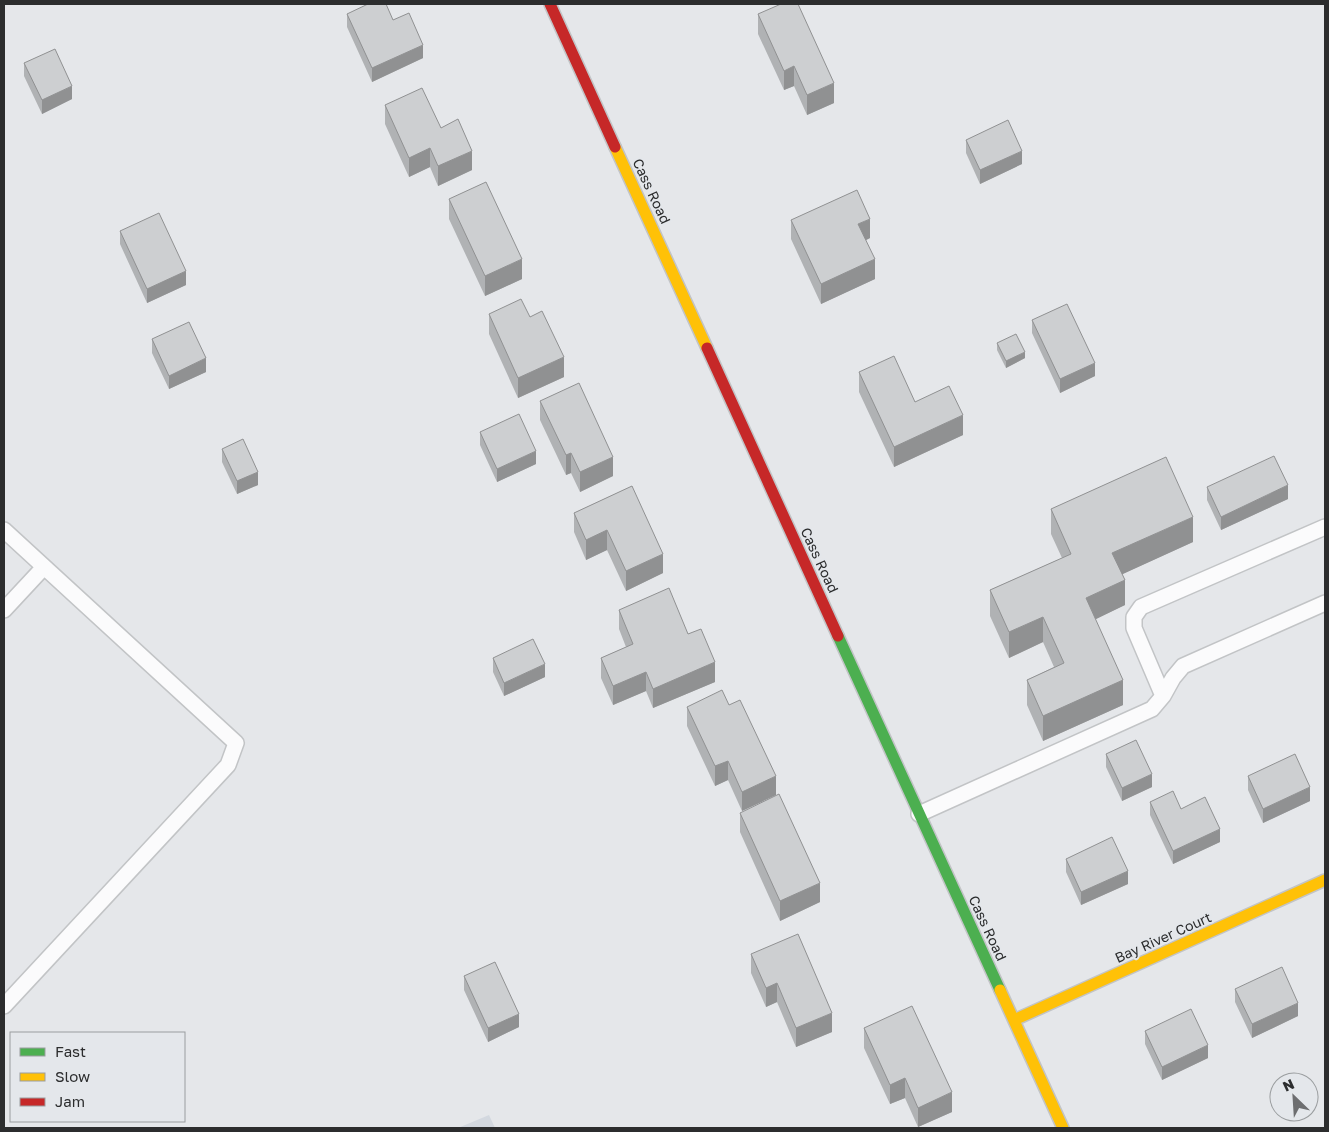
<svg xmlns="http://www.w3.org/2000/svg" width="1329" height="1132" viewBox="0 0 1329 1132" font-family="'Golos Text',sans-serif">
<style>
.built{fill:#d3d8df}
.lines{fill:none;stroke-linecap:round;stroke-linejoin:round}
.lane-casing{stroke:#c2c4c6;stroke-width:18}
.fast-casing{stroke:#c2c4c6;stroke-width:14}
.slow-casing{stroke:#c2c4c6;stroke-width:14}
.jam-casing{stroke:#c2c4c6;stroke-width:14}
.lane{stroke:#fbfbfc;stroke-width:15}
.fast{stroke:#4caf50;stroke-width:11}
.slow{stroke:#ffc107;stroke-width:11}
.jam{stroke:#c62828;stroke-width:11}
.wall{fill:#b0b2b4}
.shaded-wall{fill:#909192}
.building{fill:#cdcfd1;stroke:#909192}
.labels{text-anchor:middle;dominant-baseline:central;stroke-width:4;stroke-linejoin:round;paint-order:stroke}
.street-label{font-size:14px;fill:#2c2d2e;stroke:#e4e7eb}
</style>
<rect width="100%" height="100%" fill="#e5e7ea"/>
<path class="built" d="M489 1115 495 1128H458Z"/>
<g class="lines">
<g class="lane-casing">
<path id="lane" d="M4 530 236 743 228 765 4 1006
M4 610 44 567
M1163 696 1134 628V617L1141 607 1325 527
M919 814 1152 709 1163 696 1173 678 1183 666 1325 603"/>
</g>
<g class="fast-casing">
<path id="fast" d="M838 636 1000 990"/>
</g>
<g class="slow-casing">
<path id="slow" d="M615 147 707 348
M1000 990 1063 1128
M1014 1020 1325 880"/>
</g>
<g class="jam-casing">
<path id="jam" d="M550 4 615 147
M707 348 838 636"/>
</g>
<use href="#lane" class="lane"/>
<use href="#fast" class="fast"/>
<use href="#slow" class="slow"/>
<use href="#jam" class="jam"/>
</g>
<path class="wall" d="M347 14 393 20 423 58 372 82 347 27Z
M758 14 834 103 807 115 794 86 784 90 758 34Z
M24 63 72 99 42 114 24 76Z
M385 105 441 128 472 170 438 186 430 167 409 177 385 124Z
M966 140 1022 164 980 184 966 153Z
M449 199 522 279 485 296 449 219Z
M791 220 870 238 866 240 875 279 821 304 791 239Z
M120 231 186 285 147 303 120 244Z
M489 314 564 377 518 398 489 334Z
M1032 320 1095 376 1060 393 1032 333Z
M152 339 206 372 169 389 152 353Z
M997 343 1025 358 1006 368 997 350Z
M859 372 915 402 963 435 894 467 859 392Z
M540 401 613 476 580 492 571 473 566 475 540 420Z
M480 432 536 464 497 482 480 445Z
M222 449 258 485 237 494 222 462Z
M632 486 663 573 626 591 607 550 586 560 574 532V513Z
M1207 487 1288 499 1221 530 1207 500Z
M1051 509 1193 542 1122 574 1125 605 1095 619 1123 705 1043 741 1027 705V680L1054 667 1043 642 1009 658 990 616V590L1062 558 1051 534Z
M619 610 688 634 715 682 653 708 646 691 613 705 601 678V658L626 647 619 629Z
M493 658 545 677 504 696 493 672Z
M729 705 776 795 742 811 728 780 715 786 687 726V707Z
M1106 754 1152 787 1122 801 1106 767Z
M1248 776 1310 801 1263 823 1248 790Z
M1150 802 1181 809 1220 842 1173 864 1150 815Z
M740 813 820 902 780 921 740 832Z
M1066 859 1128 884 1081 905 1066 872Z
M751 954 832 1032 796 1047 777 1002 766 1007 751 973Z
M464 976 519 1027 488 1042 464 990Z
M1235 989 1298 1016 1252 1038 1235 1002Z
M864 1028 952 1112 918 1127 905 1098 890 1104 864 1048Z
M1145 1031 1208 1058 1162 1080 1145 1044Z"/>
<path class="shaded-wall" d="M423 45V58L372 82V68Z
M794 66V86L784 90V71Z
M834 83V103L807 115V95Z
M72 86V99L42 114V100Z
M430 148V167L409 177V158Z
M472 151V170L438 186V166Z
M1022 151V164L980 184V170Z
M870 219V238L858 244V224Z
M522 259V279L485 296V276Z
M875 259V279L821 304V284Z
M186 271V285L147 303V289Z
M1025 352V358L1006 368V361Z
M564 357V377L518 398V378Z
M206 358V372L169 389V376Z
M1095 363V376L1060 393V379Z
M963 415V435L894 467V447Z
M536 451V464L497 482V469Z
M571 453V473L566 475V455Z
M613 457V476L580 492V472Z
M258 472V485L237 494V481Z
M1288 485V499L1221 530V517Z
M1193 517V542L1112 579V553Z
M607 530V550L586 560V540Z
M663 554V573L626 591V571Z
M1125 580V605L1086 624V598Z
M1043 617V642L1009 658V632Z
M715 662V682L653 708V689Z
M545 664V677L504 696V683Z
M646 672V691L613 705V686Z
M1123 680V705L1043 741V716Z
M728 761V780L715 786V766Z
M1152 774V787L1122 801V788Z
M776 776V795L742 811V792Z
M1310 787V801L1263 823V809Z
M1220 829V842L1173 864V851Z
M1128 871V884L1081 905V892Z
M820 883V902L780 921V901Z
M777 983V1002L766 1007V988Z
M1298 1003V1016L1252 1038V1024Z
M832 1013V1032L796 1047V1028Z
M519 1014V1027L488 1042V1028Z
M1208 1045V1058L1162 1080V1067Z
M905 1078V1098L890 1104V1085Z
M952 1092V1112L918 1127V1108Z"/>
<path class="building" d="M368 4H386L393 20 409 13 423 45 372 68 347 14Z
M781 4H798L834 83 807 95 794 66 784 71 758 14Z
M55 49 72 86 42 100 24 63Z
M422 88 441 128 458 119 472 151 438 166 430 148 409 158 385 105Z
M1008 120 1022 151 980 170 966 140Z
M486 182 522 259 485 276 449 199Z
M857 190 870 219 858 224 875 259 821 284 791 220Z
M159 213 186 271 147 289 120 231Z
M521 299 530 317 542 311 564 357 518 378 489 314Z
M1067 304 1095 363 1060 379 1032 320Z
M189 322 206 358 169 376 152 339Z
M1016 334 1025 352 1006 361 997 343Z
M894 356 915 402 949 386 963 415 894 447 859 372Z
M579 383 613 457 580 472 571 453 566 455 540 401Z
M519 414 536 451 497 469 480 432Z
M243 439 258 472 237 481 222 449Z
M1274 456 1288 485 1221 517 1207 487Z
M1166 457 1193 517 1112 553 1125 580 1086 598 1123 680 1043 716 1027 680 1064 663 1043 617 1009 632 990 590 1071 554 1051 509Z
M632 486 663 554 626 571 607 530 586 540 574 513Z
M669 588 688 634 701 629 715 662 653 689 646 672 613 686 601 658 633 644 619 610Z
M533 639 545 664 504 683 493 658Z
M722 690 729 705 740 700 776 776 742 792 728 761 715 766 687 707Z
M1136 740 1152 774 1122 788 1106 754Z
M1295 754 1310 787 1263 809 1248 776Z
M1173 791 1181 809 1205 797 1220 829 1173 851 1150 802Z
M779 794 820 883 780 901 740 813Z
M1112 837 1128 871 1081 892 1066 859Z
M798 934 832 1013 796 1028 777 983 766 988 751 954Z
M495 962 519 1014 488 1028 464 976Z
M1282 967 1298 1003 1252 1024 1235 989Z
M912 1006 952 1092 918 1108 905 1078 890 1085 864 1028Z
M1191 1009 1208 1045 1162 1067 1145 1031Z"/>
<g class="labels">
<g class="street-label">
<text transform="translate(652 191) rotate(65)">Cass Road</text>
<text transform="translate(820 560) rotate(65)">Cass Road</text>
<text transform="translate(988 928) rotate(65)">Cass Road</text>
<text transform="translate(1163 937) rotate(-24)">Bay River Court</text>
</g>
</g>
<rect width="1329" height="1132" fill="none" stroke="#2c2d2e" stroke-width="10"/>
<rect x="10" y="1032" width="175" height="90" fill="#e4e7eb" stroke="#9a9d9f"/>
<rect x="20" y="1048" width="25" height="8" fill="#4caf50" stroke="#9a9d9f"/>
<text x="55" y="1057" font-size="15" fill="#2c2d2e">Fast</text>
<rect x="20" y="1073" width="25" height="8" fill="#ffc107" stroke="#9a9d9f"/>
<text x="55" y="1082" font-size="15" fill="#2c2d2e">Slow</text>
<rect x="20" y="1098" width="25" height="8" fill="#c62828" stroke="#9a9d9f"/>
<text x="55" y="1107" font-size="15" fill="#2c2d2e">Jam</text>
<g transform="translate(1294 1097) rotate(335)"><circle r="24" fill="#e4e7eb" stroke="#9a9d9f"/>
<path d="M0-4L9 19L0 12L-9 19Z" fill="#6d6e70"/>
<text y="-8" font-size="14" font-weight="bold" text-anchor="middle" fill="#2c2d2e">N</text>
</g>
</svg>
